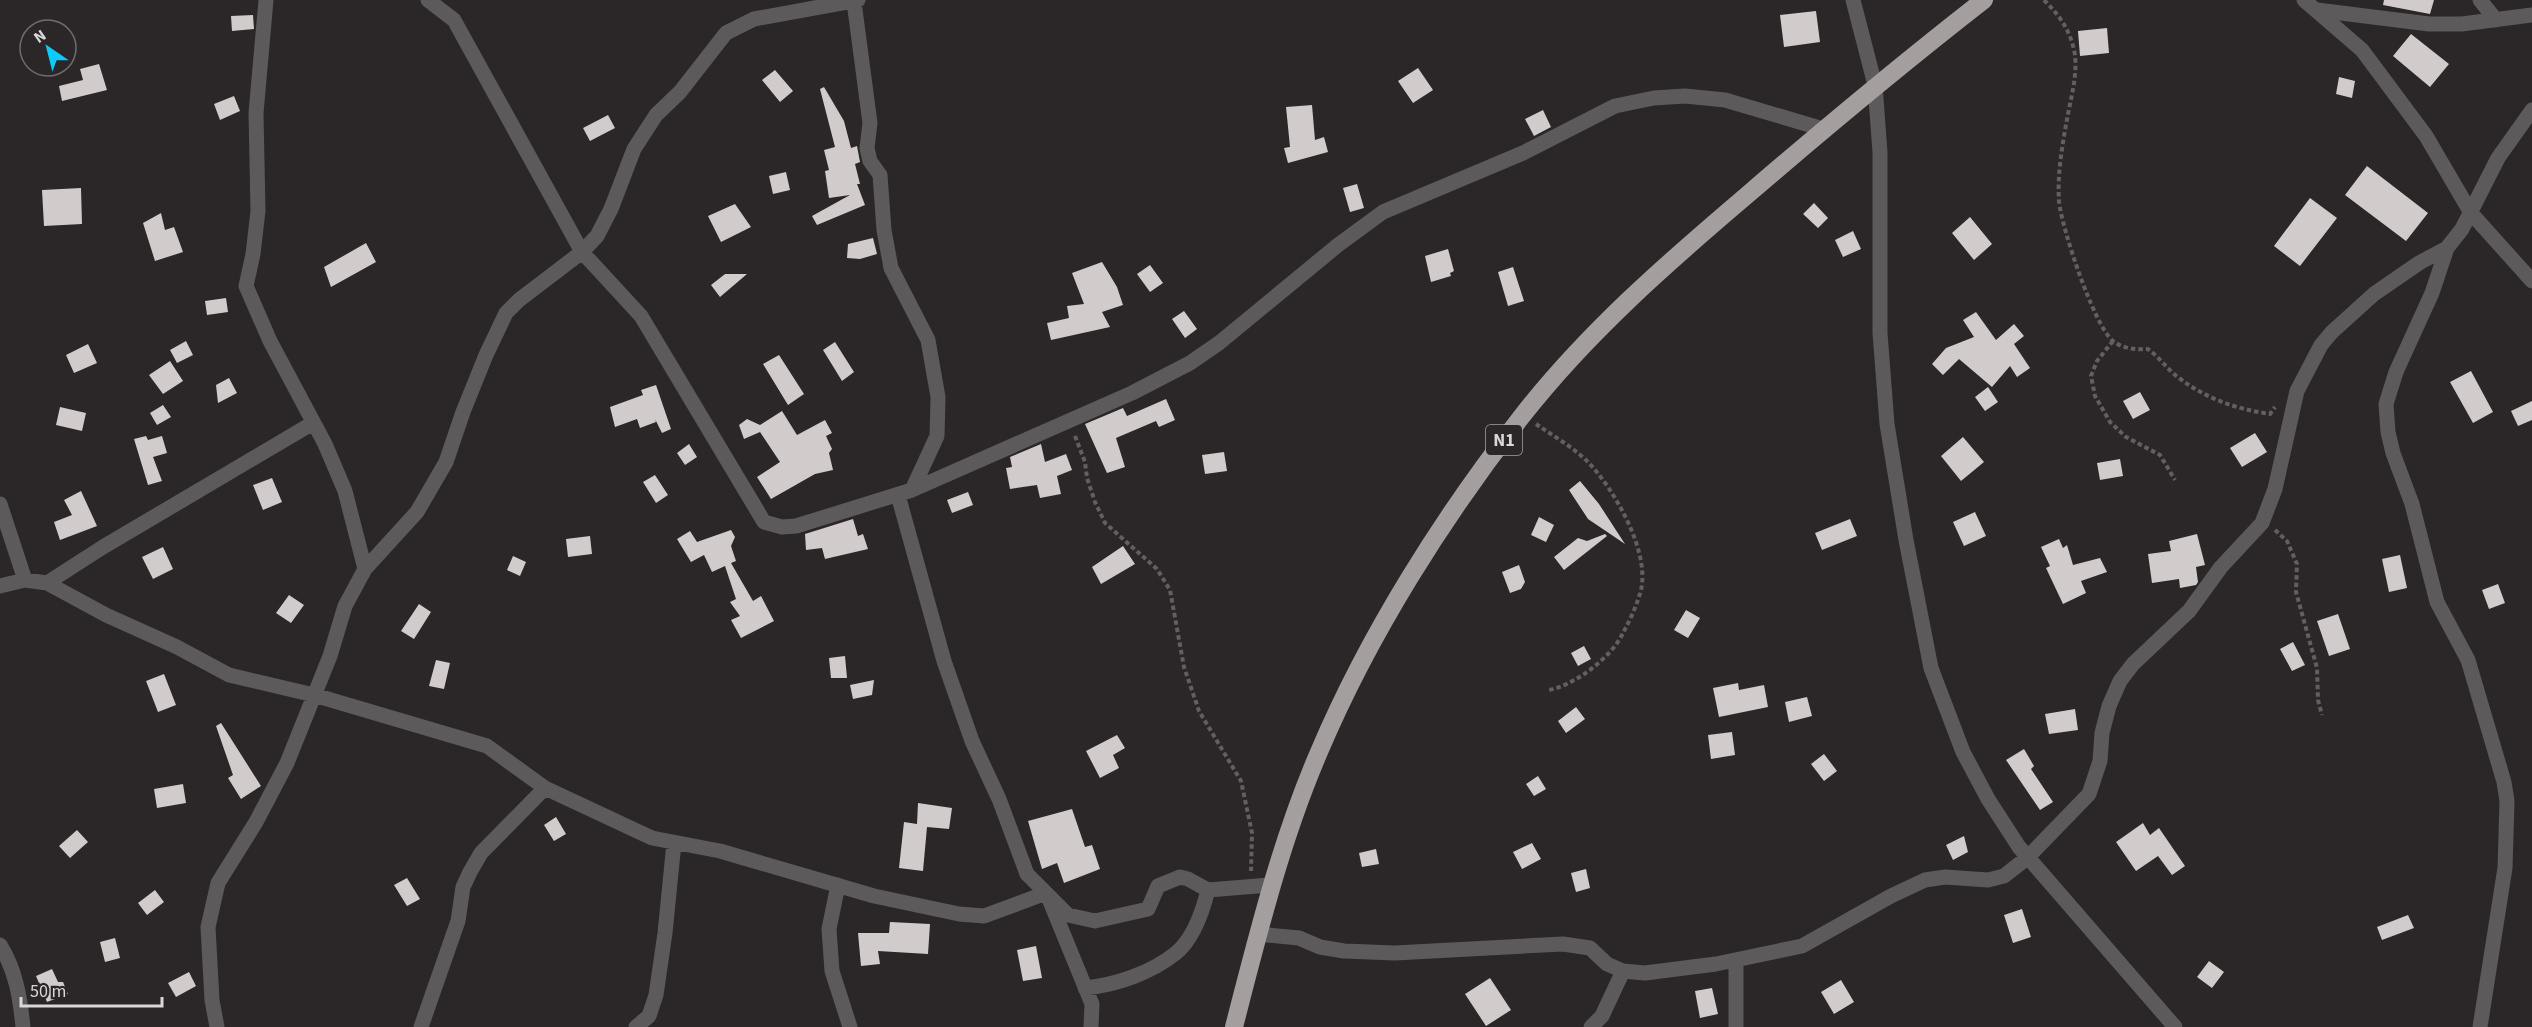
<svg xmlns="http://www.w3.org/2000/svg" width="2532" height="1027" viewBox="0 0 2532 1027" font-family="'Source Sans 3',sans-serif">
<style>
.building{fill:#d1cbcc}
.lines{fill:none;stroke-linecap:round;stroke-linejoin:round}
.path{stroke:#635f60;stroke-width:4;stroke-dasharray:4.5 3;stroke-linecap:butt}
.street{stroke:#5c5a5a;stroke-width:15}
.highway{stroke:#a49e9f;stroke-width:18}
.labels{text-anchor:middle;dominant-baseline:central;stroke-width:6;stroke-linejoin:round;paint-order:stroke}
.shield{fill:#2b2627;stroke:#a6a2a3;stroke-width:1.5}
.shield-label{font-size:18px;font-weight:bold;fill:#dad7d8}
</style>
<rect width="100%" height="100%" fill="#2b2627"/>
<path class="building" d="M2384 0H2434L2430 14 2383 5Z
M1816 11 1820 42 1784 47 1780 15Z
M253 15 254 29 232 31 231 16Z
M2107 28 2109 53 2080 56 2078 31Z
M2411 34 2449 64 2430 87 2393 56Z
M99 64 107 90 62 101 59 86 83 80 80 69Z
M1418 68 1433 90 1413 103 1398 81Z
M775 70 793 91 780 102 762 80Z
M2339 77 2355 81 2352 98 2336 94Z
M824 87 844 121 851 148 857 146 860 162 855 164 860 184H857L865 205 817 225 812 216 850 195 829 198 825 171 829 170 824 150 835 147 820 89Z
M234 96 240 111 220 120 214 104Z
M1312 105 1315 140 1324 137 1328 152 1288 163 1284 148 1290 147 1286 107Z
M1543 110 1551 127 1534 136 1525 119Z
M608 115 615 128 590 141 583 128Z
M2367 166 2428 213 2406 241 2345 195Z
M786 172 790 190 773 194 769 176Z
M1357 184 1364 208 1350 212 1343 188Z
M81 188 82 224 44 226 42 190Z
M2310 198 2337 218 2300 266 2274 246Z
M1814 203 1828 218 1818 228 1803 214Z
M735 204 751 227 721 242 708 216Z
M161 213 165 230 174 227 183 252 155 261 143 223Z
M1970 217 1992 244 1974 260 1952 233Z
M1853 231 1861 249 1843 257 1835 240Z
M873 238 877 254 860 259 847 258 848 244Z
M366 243 376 262 331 287 324 267Z
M1448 249 1454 271 1450 273 1451 276 1431 282 1425 256Z
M1102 262 1117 287 1123 305 1102 312 1110 327 1051 340 1047 323 1069 318 1067 306 1084 304 1072 273Z
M1150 265 1163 283 1150 292 1137 274Z
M1513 267 1524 301 1508 306 1498 272Z
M725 274H747L720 297 711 285Z
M226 298 228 312 207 315 205 301Z
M1184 311 1197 329 1185 338 1172 319Z
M1976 312 1996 340 2014 324 2024 336 2014 344 2030 368 2017 377 2010 366 1992 387 1959 359 1943 375 1932 364 1946 348 1974 337 1963 320Z
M186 341 193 355 177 363 170 350Z
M835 342 854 372 842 381 823 350Z
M88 344 97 363 74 373 66 355Z
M779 355 804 394 788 405 763 364Z
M170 361 183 381 163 394 149 375Z
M2471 371 2493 412 2473 423 2450 382Z
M229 378 237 393 218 403 216 385Z
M656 385 671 429 662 433 655 419 656 422 640 428 637 419 615 427 610 407 643 395 641 390Z
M1988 387 1998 402 1985 411 1975 397Z
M2140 392 2150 410 2133 419 2123 401Z
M1166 399 1175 420 1159 427 1156 421 1116 438 1125 467 1107 473 1085 424 1123 408 1127 416Z
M2532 401V420L2518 426 2511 411Z
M163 405 171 417 157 425 150 413Z
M60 407 86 413 82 431 56 425Z
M782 411 797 435 825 420 832 433 826 436 832 449 829 453 833 470 815 474 771 499 757 477 780 462 760 432 744 439 739 425 747 419 760 425Z
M2255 433 2267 452 2242 467 2230 448Z
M146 436 148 440 162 436 167 453 153 457 162 481 148 485 134 439Z
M1963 437 1984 462 1961 481 1941 456Z
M689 444 697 457 685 465 677 453Z
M1041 444 1045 462 1066 454 1072 470 1057 476 1061 494 1040 498 1037 485 1010 489 1006 468 1012 467 1010 457Z
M1224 452 1227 471 1205 474 1202 455Z
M2120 459 2123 476 2100 480 2097 463Z
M655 475 668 495 656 503 643 482Z
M272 478 282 502 263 510 253 485Z
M1580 481 1599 504 1625 544 1588 519 1569 490Z
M81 491 97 526 60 540 54 522 72 515 64 500Z
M968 492 973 505 952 513 947 500Z
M1975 512 1986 536 1964 546 1953 522Z
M1539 517 1554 525 1546 542 1531 535Z
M853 519 858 536 863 534 868 549 825 559 822 548 806 550 805 534Z
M1850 519 1857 536 1822 550 1815 533Z
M731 530 735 537 731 546 736 561 731 563 753 601 761 596 774 621 741 638 731 620 740 616 730 602 736 599 725 566 712 572 704 555 691 562 677 539 690 531 697 542Z
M1605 534 1607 536 1564 570 1554 557 1578 538 1587 541Z
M2197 534 2205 565 2196 567 2198 582 2196 585 2180 588 2179 579 2152 583 2148 554 2171 551 2169 541Z
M590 536 592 554 568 557 566 539Z
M2059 539 2063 548 2067 545 2073 565 2100 558 2107 572 2081 581 2086 593 2063 604 2046 568 2050 566 2041 547Z
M1123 546 1135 564 1101 584 1092 567Z
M163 547 173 569 153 579 142 557Z
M2400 555 2407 588 2389 592 2382 559Z
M513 556 526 562 520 576 507 570Z
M1519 565 1525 582 1521 589 1510 593 1502 572Z
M2498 584 2505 603 2489 609 2482 590Z
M289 595 304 605 291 623 276 613Z
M419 604 431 612 414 639 401 631Z
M1686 610 1700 618 1688 638 1674 630Z
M2338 614 2350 649 2329 656 2317 621Z
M2293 642 2305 665 2292 671 2280 649Z
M1584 646 1591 659 1578 666 1571 653Z
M845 656 847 678H831L829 658Z
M436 660 450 663 444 689 429 686Z
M164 674 176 705 158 712 146 681Z
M874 680 872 695 853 699 850 685Z
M1738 683 1739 690 1764 685 1768 707 1719 717 1713 688Z
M1807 697 1812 716 1789 722 1785 702Z
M1576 707 1585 719 1566 733 1558 721Z
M2075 709 2078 730 2049 734 2045 714Z
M221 723 261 786 241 799 228 778 233 775 216 726Z
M1732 732 1735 755 1711 759 1708 735Z
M1117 735 1125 748 1113 755 1119 768 1100 778 1086 751Z
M2024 749 2034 766 2031 769 2053 802 2040 810 2006 760Z
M1824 754 1837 771 1824 781 1811 764Z
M1538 776 1546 789 1534 796 1526 784Z
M183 784 186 803 157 808 154 789Z
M918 803 952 808 949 829 927 827 923 871 899 868 904 822 917 824Z
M1072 809 1085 847 1092 845 1100 869 1064 883 1057 863 1042 869 1028 821Z
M556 817 566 834 554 841 544 825Z
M2143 823 2150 835 2159 828 2185 866 2172 875 2158 856 2136 871 2116 842Z
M77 830 88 842 70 858 59 846Z
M1964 836 1968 852 1953 860 1946 845Z
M1532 843 1541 859 1522 869 1513 852Z
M1376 849 1379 864 1362 867 1359 853Z
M1586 869 1590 888 1576 892 1571 873Z
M407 878 420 899 407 906 394 885Z
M155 890 164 902 147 915 138 903Z
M2022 909 2031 937 2013 943 2004 915Z
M2408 915 2414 928 2382 940 2377 927Z
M890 922 930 924 928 954 878 951 880 964 861 966 858 933H889Z
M115 938 120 958 105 962 100 942Z
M1036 946 1042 978 1023 981 1017 950Z
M2209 961 2224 972 2212 988 2197 977Z
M52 969 58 982H63L68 994 47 1002 36 976Z
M189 972 196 986 176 997 168 983Z
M1490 978 1511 1010 1486 1026 1465 994Z
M1841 980 1854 1002 1834 1014 1821 992Z
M1712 988 1718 1014 1700 1018 1695 991Z"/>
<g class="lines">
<path class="path" d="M2044 0C2060 16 2071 31 2075 55 2077 75 2072 94 2068 114 2063 141 2057 173 2059 201 2061 226 2094 326 2113 341 2123 349 2137 350 2148 349 2160 358 2168 370 2179 378 2207 399 2236 409 2270 414L2275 407
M2113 341 2097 361 2091 376 2095 396 2110 422 2126 437 2160 455 2175 480
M1536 424C1553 436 1573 447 1588 462 1614 489 1650 551 1641 590 1637 605 1630 620 1623 633 1612 657 1575 685 1549 690
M1075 436 1085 462 1087 478 1095 502 1105 523 1157 569 1170 590 1184 667 1199 711 1241 781 1252 833 1251 871
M2275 530 2287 541 2297 564 2296 592 2317 668 2318 700 2322 715"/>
<path class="street" d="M266 0 256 113 258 211 253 254 246 286 270 341 325 444 345 491 365 569
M428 0 454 20 582 252 641 316 764 522 782 527 796 526 912 490 1132 393 1190 363 1219 343 1338 245 1383 212 1523 153 1615 106 1654 98 1685 96 1725 100 1823 129
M1853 0 1875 85 1880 152V333L1887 424 1906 540 1931 668 1963 752 1988 799 2019 847 2175 1027
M2304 0 2362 50 2426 136 2471 213 2532 281
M2480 0 2496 20
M854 2 870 123 867 148 870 161 880 175 884 230 891 268 928 340 938 397 937 436 912 490
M2317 10 2429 24H2462L2532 15
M898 495 944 661 972 741 999 799 1027 874 1068 915 1095 921 1148 909 1158 886 1180 877 1188 879 1208 890 1270 885
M0 504 25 580
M47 583 103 547 313 423
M0 586 25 580 47 583 106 615 177 647 229 675 314 695 487 746 545 788 652 838 720 851 874 896 959 914 984 916 1046 893
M838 885 829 929 832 971 850 1027
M1049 899 1092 1004 1091 1027
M1258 934 1299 938 1320 947 1344 951 1395 953 1563 944 1590 948 1607 964 1623 971 1645 973 1716 964 1802 946 1891 896 1925 880 1945 877 1988 880 2004 876 2027 858 2089 794 2100 761 2102 733 2109 706 2120 681 2133 664 2189 611 2221 567 2262 523 2275 489 2297 391 2321 345 2332 332 2374 294 2419 263 2447 248
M0 945C16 971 20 997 23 1027
M1736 960V1027
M1085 988C1116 985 1151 973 1176 953 1193 939 1203 910 1208 890
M217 1027 212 1000 208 927 218 883 256 822 287 763 330 656 345 606 365 569 417 512 446 462 463 412 486 355 506 313 519 300 582 252 597 236 611 209 634 149 656 115 680 92 726 33 754 19 858 0
M421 1027 458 921 463 887 470 872 481 853 545 788
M636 1027 649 1016 656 995 665 933 674 843
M1591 1027 1602 1016 1623 971
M2480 1027 2505 868 2507 801 2504 782 2468 660 2437 602 2412 504 2393 453 2388 432 2386 404 2396 372 2432 293 2447 248 2462 229 2498 158 2532 110"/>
<path class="highway" d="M1234 1027C1258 934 1281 840 1319 752 1369 634 1443 517 1522 416 1587 333 1666 264 1746 196 1824 129 1903 63 1984 0"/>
</g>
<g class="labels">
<rect class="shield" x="1486" y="425" width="36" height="30" rx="4.5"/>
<g class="shield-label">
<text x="1504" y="440">N1</text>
</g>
</g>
<g transform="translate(48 48) rotate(325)"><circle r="28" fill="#2b2627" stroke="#716d6e" stroke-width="1.5"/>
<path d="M0-4.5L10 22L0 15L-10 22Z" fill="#0dcafa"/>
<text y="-9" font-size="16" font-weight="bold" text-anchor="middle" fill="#dad7d8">N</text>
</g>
<path d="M21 997v9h141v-9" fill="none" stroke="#dad7d8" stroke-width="3"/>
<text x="30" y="997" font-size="18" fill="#dad7d8" stroke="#2b2627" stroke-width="4.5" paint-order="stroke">50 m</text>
</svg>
